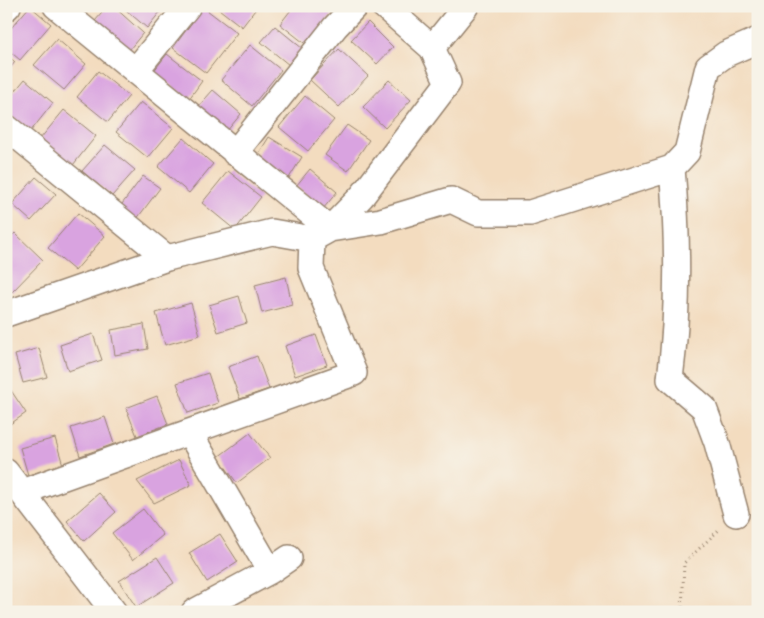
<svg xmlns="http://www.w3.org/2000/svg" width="764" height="618" viewBox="0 0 764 618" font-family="'Balsamiq Sans',sans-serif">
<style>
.building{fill:#d9a3e0}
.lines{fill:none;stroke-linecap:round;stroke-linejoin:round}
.minor-casing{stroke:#97836e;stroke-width:28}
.path{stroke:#97836e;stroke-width:3;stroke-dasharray:1 4;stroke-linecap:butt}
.minor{stroke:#fff;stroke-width:25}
</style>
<rect width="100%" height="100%" fill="#f7f3e8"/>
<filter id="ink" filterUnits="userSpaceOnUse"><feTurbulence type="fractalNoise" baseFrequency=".02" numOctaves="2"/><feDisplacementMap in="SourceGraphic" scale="10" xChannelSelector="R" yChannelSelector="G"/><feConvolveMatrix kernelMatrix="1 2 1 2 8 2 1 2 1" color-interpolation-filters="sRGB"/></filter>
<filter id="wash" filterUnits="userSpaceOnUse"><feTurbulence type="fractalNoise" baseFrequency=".0096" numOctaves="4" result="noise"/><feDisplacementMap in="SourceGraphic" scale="20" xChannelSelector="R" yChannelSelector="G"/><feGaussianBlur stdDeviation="1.12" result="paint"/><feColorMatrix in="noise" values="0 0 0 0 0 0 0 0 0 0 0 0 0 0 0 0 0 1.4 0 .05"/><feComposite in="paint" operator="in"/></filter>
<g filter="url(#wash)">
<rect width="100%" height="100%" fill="#f3dcbf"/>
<g id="blocks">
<path class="building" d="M30 6 51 24 20 60 6 48V34Z
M108 6H113L143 33 129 50 95 21Z
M129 6H165L147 28 126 10Z
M215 6H258L242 27Z
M294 6H332L336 9 308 46 280 24Z
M203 7 237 33 206 73 173 48Z
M368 22 393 47 377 64 351 40Z
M275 26 303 49 289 65 261 42Z
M57 39 86 64 64 90 34 65Z
M250 45 281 70 252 106 221 80Z
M339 49 368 76 339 107 310 80Z
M6 54 15 62 6 73Z
M167 54 202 81 189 99 153 72Z
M98 71 129 96 108 122 77 97Z
M25 79 53 103 30 132 6 112V102Z
M389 80 411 100 385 128 363 107Z
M213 90 241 114 226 132 197 108Z
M305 96 334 120 308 151 279 127Z
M141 102 173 128 148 158 116 132Z
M64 110 96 136 73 165 40 139Z
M347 125 369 140 348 171 325 155Z
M269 137 302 157 289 178 256 158Z
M183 138 213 164 189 193 158 167Z
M105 145 135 170 112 196 82 171Z
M310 169 337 192 323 209 296 186Z
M228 171 261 197 235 230 202 203Z
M143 176 160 188 136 220 119 208Z
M36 177 56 194 31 221 12 204Z
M78 213 105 236 75 271 48 248Z
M15 233 43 260 12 292 6 286V241Z
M286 277 292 305 262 313 255 285Z
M239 296 247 323 218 332 209 305Z
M191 303 200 335 165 345 156 313Z
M144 324 148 349 115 355 111 330Z
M93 334 102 360 68 371 60 345Z
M316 335 327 365 295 376 285 346Z
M39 348 47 377 23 383 15 355Z
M257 356 269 389 240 399 228 367Z
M208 373 218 403 188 413 177 383Z
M10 389 26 413 6 427V391Z
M157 396 168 424 137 436 126 408Z
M105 417 114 444 80 456 71 428Z
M250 433 270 458 237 483 218 457Z
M55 438 63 465 28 475 20 448Z
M179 460 191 485 154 503 137 481Z
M99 493 116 512 84 541 67 521Z
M143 509 163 535 133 560 112 533Z
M220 534 238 562 207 582 189 553Z
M157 557 174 583 136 607 119 581Z"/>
</g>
</g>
<g filter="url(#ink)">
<use href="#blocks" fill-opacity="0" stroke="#97836e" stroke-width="1"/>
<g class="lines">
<g class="minor-casing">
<path id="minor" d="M56 6 330 229
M6 8 8 6
M432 48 466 6
M136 70 188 6
M6 127 167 258
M235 153 335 27 355 6
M672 168C678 237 679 310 670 379L704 408 717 443 736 514
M330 229 362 196 448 83 432 48 384 6
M6 314 167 258 272 232 312 239 330 229 381 221 451 200 478 213H530L672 168 687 152 708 67 726 54 758 40
M189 432 270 571
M6 472 114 612
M22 492 354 373 311 268 312 239
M194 612 270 571 289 558"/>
</g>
<path class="path" d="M682 612 684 563 721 528"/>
<use href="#minor" class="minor"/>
</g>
</g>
<rect width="764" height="618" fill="none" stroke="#f7f3e8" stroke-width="25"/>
</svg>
